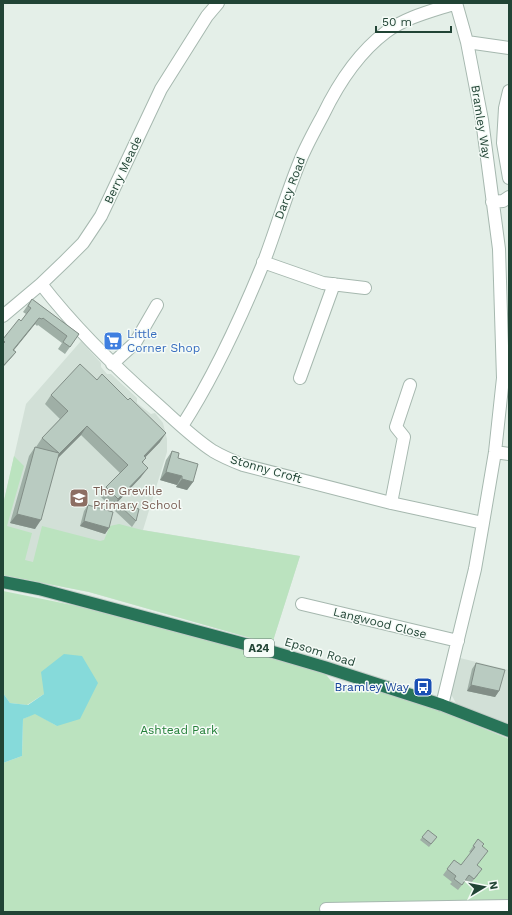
<svg xmlns="http://www.w3.org/2000/svg" width="512" height="915" viewBox="0 0 512 915" font-family="'Work Sans',sans-serif">
<style>
.built{fill:#d2e0d7}
.green{fill:#bbe3bf}
.water{fill:#86dada}
.lines{fill:none;stroke-linecap:round;stroke-linejoin:round}
.minor-casing{stroke:#a6b8af;stroke-width:14}
.highway-casing{stroke:#c1cbc6;stroke-width:14}
.minor{stroke:#fff;stroke-width:12}
.highway{stroke:#287458;stroke-width:12}
.wall{fill:#9fafa6}
.shaded-wall{fill:#828e87}
.building{fill:#b9cbc1;stroke:#828e87}
.labels{text-anchor:middle;dominant-baseline:central;stroke-width:3;stroke-linejoin:round;paint-order:stroke}
.shield{fill:#f5fbf7;stroke:#617b6f;stroke-width:1}
.shield-label{font-size:11px;font-weight:bold;fill:#214435}
.street-label{font-size:12px;fill:#214435;stroke:#f5fbf7}
.shop-label{font-size:12px;fill:#366cbe;stroke:#f5fbf7;text-anchor:start}
.education-label{font-size:12px;fill:#785e54;stroke:#f5fbf7;text-anchor:start}
.transit-label{font-size:12px;fill:#164399;stroke:#f5fbf7;text-anchor:end}
.park-label{font-size:12px;fill:#25803a;stroke:#f5fbf7}
</style>
<rect width="100%" height="100%" fill="#e4efe8"/>
<path class="built" d="M81 341 101 363V367L107 374H111L137 398V403L151 414 155 413 163 423 167 439V452L143 530 300 556 272 644 89 592 3 575V505L26 404Z
M460 658 509 670V726L457 705 451 694Z"/>
<path class="green" d="M14 456 24 466 7 526 32 533 25 560 33 562 42 526 100 541 104 540 110 526 119 524 142 530 300 556 272 644 89 592 3 575V505Z
M3 591 77 606 302 665 324 672 331 681 346 685 366 686 431 707 509 739V912H3V763L22 756 23 719 35 713 57 726 44 694 27 705 10 703 3 693Z"/>
<path class="water" d="M64 654 82 656 98 683 80 719 57 726 35 714 23 719 22 756 3 763V693L10 703 28 705 44 694 41 672Z"/>
<g class="lines">
<g class="minor-casing">
<path id="minor" d="M467 42 509 48
M509 91 505 108 503 143 509 178
M492 202 503 201 509 197
M263 262 323 283 365 288
M41 284C75 328 116 368 157 404 175 420 193 438 213 451 223 457 233 461 243 465L391 503 483 523
M3 316 41 284 65 261 83 243 101 216 161 89 207 16 218 3
M112 364 135 343 157 305
M300 378 334 284
M182 426C215 375 240 320 263 264 276 230 286 195 300 161 306 146 315 130 323 115 338 84 358 53 386 32 406 17 432 11 456 3
M495 452 509 454
M391 503 404 437 396 427 410 385
M302 604 458 641
M442 705 475 569 483 523 495 452 503 378 499 249 482 120 467 42 456 3
M326 909 509 906"/>
</g>
<g class="highway-casing">
<path id="highway" d="M3 582 39 589 256 647 324 667 442 705 509 731"/>
</g>
<use href="#minor" class="minor"/>
<use href="#highway" class="highway"/>
</g>
<path class="wall" d="M32 299 79 334 65 354 58 349 62 343 38 325 37 326 35 324 14 350 16 352 11 358 3 367V339L21 321 26 314 23 312Z
M51 395 160 442 145 457 143 463 141 477 112 508 100 496 106 487 120 473 81 435 58 458 35 529 10 523 29 456 35 447 37 448 36 447 42 438 60 419 45 404Z
M172 451 178 458 193 482 187 490 176 487 177 485 160 480 166 460Z
M118 504 136 521 132 527 114 510Z
M88 505 109 528 105 534 80 526 84 511Z
M476 663 499 691 495 697 467 691 472 669Z
M428 830 437 837 429 847 420 840Z
M478 839 482 846 477 865 478 875 470 884 465 881 458 890 450 884 452 882 443 875 454 860 461 865 471 853 469 852Z"/>
<path class="shaded-wall" d="M39 318 35 324 9 356 13 350Z
M16 352 11 358 3 367V366Z
M87 426 81 435 53 463 59 454Z
M166 433 160 442 138 465 144 456Z
M148 468 141 477 112 508 118 499Z
M166 472 182 476 177 485 160 480Z
M182 479 193 482 187 490 176 487Z
M17 514 41 520 35 529 10 523Z
M84 521 109 528 105 534 80 526Z
M471 685 499 691 495 697 467 691Z"/>
<path class="building" d="M32 299 79 334 70 347 63 342 67 336 43 318 42 319 39 318 13 350 16 352 3 366V344L5 342 3 340V339L19 319 21 321 31 308 28 306Z
M80 364 97 380 102 374 128 400 130 398 166 433 144 456 146 458 142 462 148 468 118 499 106 487 128 465 87 426 59 454 41 520 17 514 35 447 59 453 42 438 68 411 51 395Z
M172 451 179 453 178 458 198 464 193 482 182 479V476L166 472Z
M118 504 139 509 136 521Z
M88 505 113 512 109 528 84 521Z
M476 663 505 670 499 691 471 685Z
M428 830 437 837 431 844 422 837Z
M478 839 484 844 482 846 488 851 477 865 482 869 474 879 469 875 462 885 454 879 456 876 447 869 454 860 461 865 475 847 473 846Z"/>
<defs>
<g id="supermarket-square" transform="scale(1)"><rect x="-9" y="-9" width="18" height="18" rx="4" fill="#3f7fe0" stroke="#f5fbf7"/><path d="M-6-5.5h2.5l.6 2H6L4.5 2H-2.5L-4.4-4H-6ZM-1.5 3.2a1.3 1.3 0 1 0 .1 0ZM3 3.2a1.3 1.3 0 1 0 .1 0Z" fill="#fff"/></g>
<g id="school-square" transform="scale(1)"><rect x="-9" y="-9" width="18" height="18" rx="4" fill="#8d6e63" stroke="#f5fbf7"/><path d="M0-5L7-2L0 1L-7-2ZM-4 1L0 2.5L4 1V4Q0 6-4 4Z" fill="#fff"/></g>
<g id="bus-square" transform="scale(1)"><rect x="-9" y="-9" width="18" height="18" rx="4" fill="#1a4fb4" stroke="#f5fbf7"/><path d="M-5-6H5V4H4V6H2V4H-2V6H-4V4H-5ZM-3.5-4V0h7V-4ZM-3.5 1.2v1.5H-2V1.2ZM2 1.2v1.5H3.5V1.2Z" fill="#fff"/></g>
</defs>
<g fill-rule="evenodd">
<use href="#supermarket-square" x="113" y="341"/>
<use href="#school-square" x="79" y="498"/>
<use href="#bus-square" x="423" y="687"/>
</g>
<g class="labels">
<rect class="shield" x="244" y="639" width="30" height="18" rx="3"/>
<g class="shield-label">
<text x="259" y="648">A24</text>
</g>
<g class="street-label">
<text transform="translate(481 122) rotate(81)">Bramley Way</text>
<text transform="translate(123 170) rotate(-65)">Berry Meade</text>
<text transform="translate(290 188) rotate(-69)">Darcy Road</text>
<text transform="translate(266 469) rotate(16)">Stonny Croft</text>
<text transform="translate(380 623) rotate(14)">Langwood Close</text>
<text transform="translate(320 652) rotate(17)">Epsom Road</text>
</g>
<g class="shop-label">
<text x="127" y="334">Little<tspan x="127" dy="14">Corner Shop</tspan></text>
</g>
<g class="education-label">
<text x="93" y="491">The Greville<tspan x="93" dy="14">Primary School</tspan></text>
</g>
<g class="transit-label">
<text x="409" y="687">Bramley Way</text>
</g>
<g class="park-label">
<text x="179" y="730">Ashtead Park</text>
</g>
</g>
<rect width="512" height="915" fill="none" stroke="#214435" stroke-width="8"/>
<g transform="translate(484 887) rotate(80)" stroke="#f5fbf7" stroke-width="3" paint-order="stroke">
<path d="M0-3L7 15L0 10L-7 15Z" fill="#214435"/>
<text y="-6" font-size="11" font-weight="bold" text-anchor="middle" fill="#214435">N</text>
</g>
<path d="M376 26v6h75v-6" fill="none" stroke="#214435" stroke-width="2"/>
<text x="382" y="26" font-size="12" fill="#214435" stroke="#f5fbf7" stroke-width="3" paint-order="stroke">50 m</text>
</svg>
